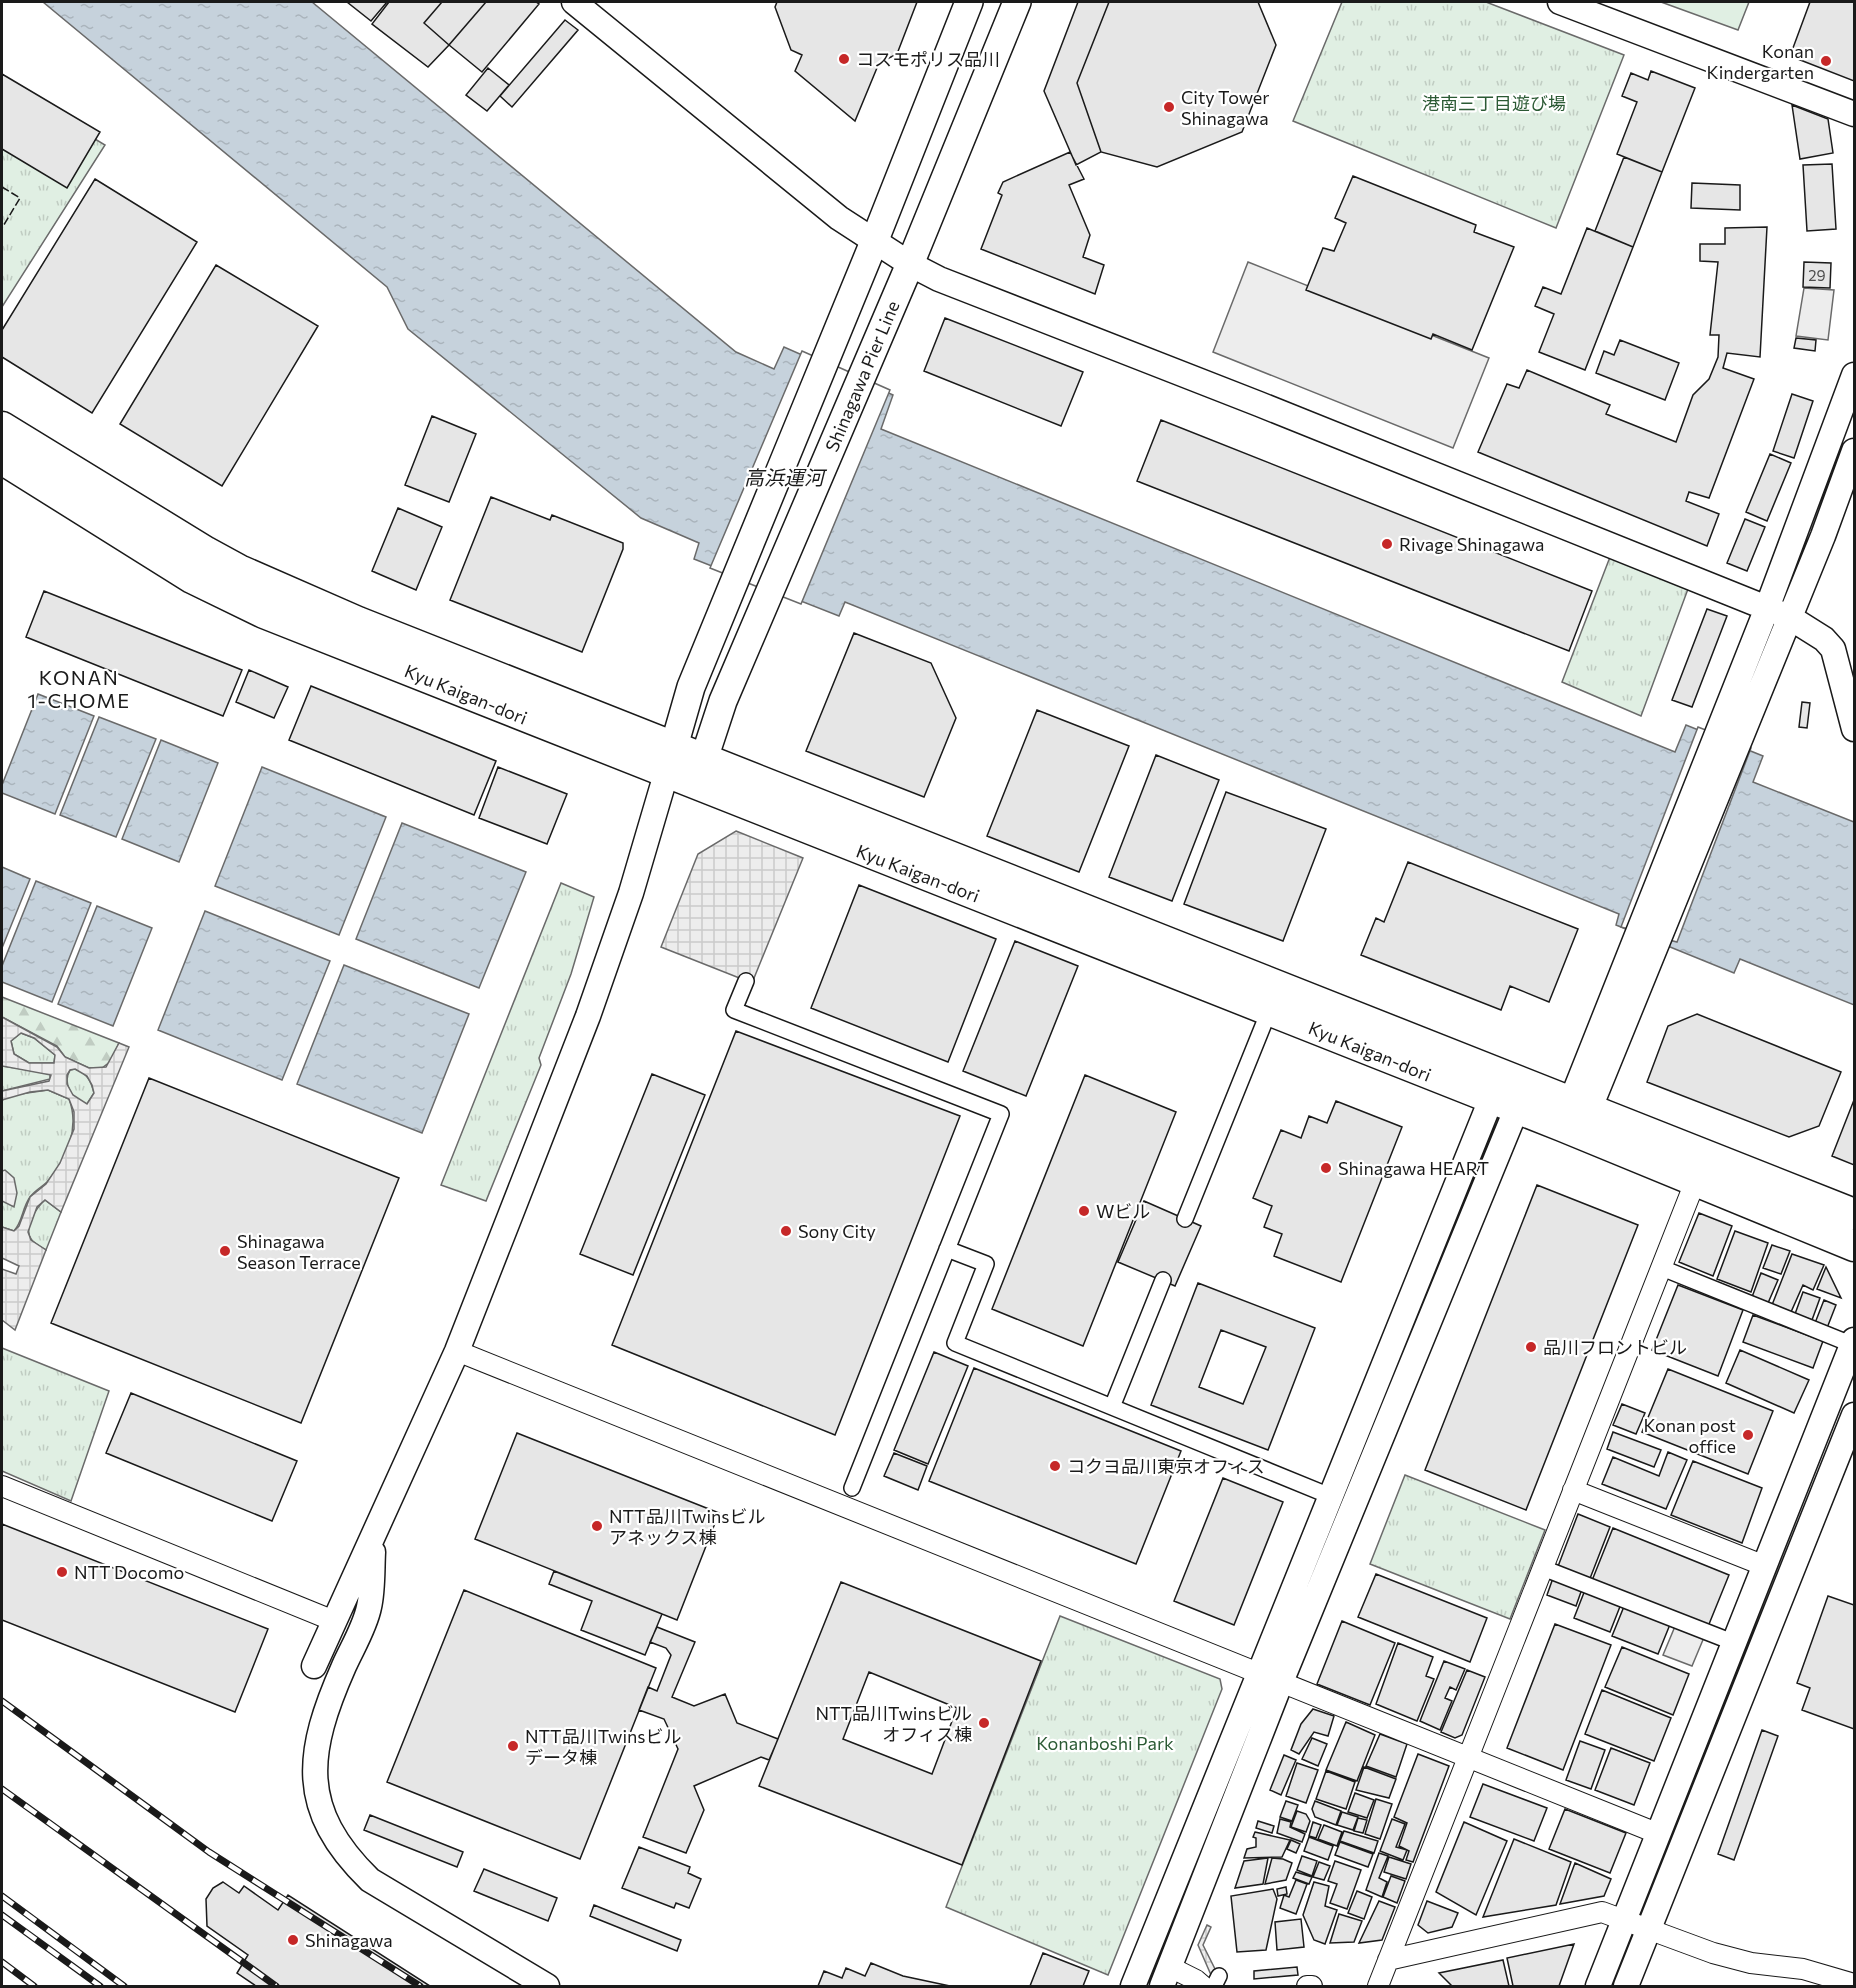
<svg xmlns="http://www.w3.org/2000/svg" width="1856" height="1988" viewBox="0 0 1856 1988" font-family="Commissioner,'Noto Sans JP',sans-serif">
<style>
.grass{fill:url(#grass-tufts);stroke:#6a6a6a;stroke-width:1.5}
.forest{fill:url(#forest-firs);stroke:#6a6a6a;stroke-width:1.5}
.garden{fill:#e0efe3;stroke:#6a6a6a;stroke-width:1.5}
.parking{fill:#ededed;stroke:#6a6a6a;stroke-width:1.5}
.plaza{fill:url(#plaza-grid);stroke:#6a6a6a;stroke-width:1.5;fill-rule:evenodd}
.water{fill:url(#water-ripples);stroke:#6a6a6a;stroke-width:1.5}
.pier{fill:#fff;stroke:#6a6a6a;stroke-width:1.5}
.building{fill:#e6e6e6;stroke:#1a1a1a;stroke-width:1.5;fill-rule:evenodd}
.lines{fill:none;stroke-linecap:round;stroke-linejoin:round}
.pedestrian-casing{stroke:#1a1a1a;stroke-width:18}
.minor-casing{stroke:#1a1a1a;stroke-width:22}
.tertiary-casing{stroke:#1a1a1a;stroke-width:27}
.secondary-casing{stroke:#1a1a1a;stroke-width:30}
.primary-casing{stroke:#1a1a1a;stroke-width:33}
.pedestrian{stroke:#fff;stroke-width:15}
.minor{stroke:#fff;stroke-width:20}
.tertiary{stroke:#fff;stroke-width:24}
.secondary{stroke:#fff;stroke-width:27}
.primary{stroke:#fff;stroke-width:30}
.rail-casing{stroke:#1a1a1a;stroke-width:7}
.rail{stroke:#fff;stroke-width:4.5;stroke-dasharray:14;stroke-linecap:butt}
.fence{stroke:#1a1a1a;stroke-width:1.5;stroke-dasharray:8 3;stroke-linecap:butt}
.poi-dot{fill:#c62828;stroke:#fff;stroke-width:2}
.labels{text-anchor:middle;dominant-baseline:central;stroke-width:4.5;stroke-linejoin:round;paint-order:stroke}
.number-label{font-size:15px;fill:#4d4d4d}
.poi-label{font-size:18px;fill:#1a1a1a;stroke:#fff;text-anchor:start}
.park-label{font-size:18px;fill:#2b5a34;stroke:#fff}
.street-label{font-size:18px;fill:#1a1a1a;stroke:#fff}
.water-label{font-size:20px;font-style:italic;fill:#1a1a1a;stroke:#fff}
.neighbourhood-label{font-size:20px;letter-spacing:1.5px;fill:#1a1a1a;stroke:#fff}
</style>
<defs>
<pattern id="grass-tufts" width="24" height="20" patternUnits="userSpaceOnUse" patternTransform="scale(1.5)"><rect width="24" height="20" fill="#e0efe3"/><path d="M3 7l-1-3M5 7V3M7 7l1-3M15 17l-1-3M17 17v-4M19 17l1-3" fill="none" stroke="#c0ccc2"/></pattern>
<pattern id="forest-firs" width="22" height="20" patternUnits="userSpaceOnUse" patternTransform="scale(1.5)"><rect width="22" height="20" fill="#e0efe3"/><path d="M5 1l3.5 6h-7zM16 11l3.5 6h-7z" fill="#c0ccc2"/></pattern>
<pattern id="plaza-grid" width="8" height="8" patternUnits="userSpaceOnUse" patternTransform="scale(1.5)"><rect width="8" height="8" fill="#ededed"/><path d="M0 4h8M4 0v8" fill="none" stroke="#cbcbcb"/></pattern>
<pattern id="water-ripples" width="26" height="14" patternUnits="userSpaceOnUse" patternTransform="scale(1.5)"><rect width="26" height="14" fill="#c6d2dc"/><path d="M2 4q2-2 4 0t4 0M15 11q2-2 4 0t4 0" fill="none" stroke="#aab4bc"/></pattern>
</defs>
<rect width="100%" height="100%" fill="#fff"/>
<path class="grass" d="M1342 2H1486L1624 55 1556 228 1293 121Z
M2 83 105 145 2 307Z
M1610 557 1688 589 1641 716 1562 682Z
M561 883 594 897 571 974 539 1058 541 1065 486 1201 441 1185Z
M21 1033 34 1038 55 1055 54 1063H29L14 1054 11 1041Z
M2 1066 50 1073V1079L2 1091Z
M75 1069C87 1073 91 1081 94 1093L87 1104C72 1101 62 1083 70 1070Z
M48 1090 69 1099C80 1128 67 1159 47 1182 42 1187 35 1190 30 1197 22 1208 23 1221 14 1231L2 1227V1100L13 1095Z
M45 1200 61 1212 46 1250C41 1247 34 1244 31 1239 23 1227 37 1207 45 1200Z
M2 1348 109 1391 71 1501 2 1471Z
M1405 1475 1545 1530 1510 1619 1370 1564Z
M1060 1616 1220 1679 1222 1689 1108 1975 946 1907Z"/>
<path class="forest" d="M2 997 119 1043 111 1061 102 1068H89L65 1057 57 1046 2 1017Z"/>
<path class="garden" d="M1661 2H1749L1738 30Z"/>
<path class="parking" d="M1248 262 1489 358 1453 448 1213 352Z
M1804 288 1834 290 1828 340 1796 336Z
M1676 1624 1705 1635 1692 1666 1663 1655Z"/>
<path class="plaza" d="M736 831 803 858 752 983 661 947 698 854Z
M2 1017 57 1047 65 1057 89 1068 106 1067 119 1043 129 1047 61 1212 45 1200 37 1207 28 1232 31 1240 46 1250 15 1330 2 1320V1269L16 1274 19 1266 2 1258V1227L14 1231 19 1226 30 1197 46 1184 60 1163 74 1129V1112L69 1099 48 1090 30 1092 2 1100V1091L49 1081 51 1075 2 1066ZM21 1033 34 1038 55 1055 54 1063H29L14 1054 11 1041ZM75 1069 87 1076 92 1085 94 1093 87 1104 73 1095 67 1084V1075L70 1070Z
M5 1170 14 1178 17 1193 14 1207 2 1201V1171Z
M1207 1925 1211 1927 1203 1945 1216 1971 1206 1986 1211 1975 1198 1945Z"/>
<path class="water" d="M43 2H312L736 352 774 369 784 347 893 395 881 429 1675 752 1686 725 1763 756 1753 782 1854 822V1005L1740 959 1734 973 1616 925 1619 914 845 602 839 616 694 559 699 543 641 518 408 329 387 287Z
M38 694 94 716 55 814 2 793V785Z
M99 717 156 739 116 837 60 815Z
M161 740 218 763 179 862 122 839Z
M262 767 386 817 339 935 215 886Z
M402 823 526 872 479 988 356 939Z
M2 867 30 879 2 948Z
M36 881 91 903 52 1002 2 982V966Z
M97 906 152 928 113 1026 58 1004Z
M205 911 330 961 282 1080 158 1030Z
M344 965 469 1014 422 1133 297 1084Z"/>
<path class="pier" d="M802 351 890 390 801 604 710 568Z
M1698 727 1751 748 1677 942 1621 927Z"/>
<path class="building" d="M347 2H387L371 21Z
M389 2H442L424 23 449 45 428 67 372 24Z
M442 2H486L449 45 424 23Z
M486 2H536L539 4 482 72 449 45Z
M777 2H917L897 54 879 63 855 121 795 71 802 55 791 50 775 7Z
M1078 2H1109L1077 83 1101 152 1076 165 1044 91Z
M1109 2H1258L1276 45 1242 132 1157 167 1101 152 1077 83Z
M1810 2H1854V81L1790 56Z
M565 20 578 30 512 107 500 96Z
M488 68 509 85 487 111 466 95Z
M1651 71 1695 88 1662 172 1617 154 1637 102 1622 96 1631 73 1648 80Z
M2 74 100 132 67 188 2 149Z
M1792 105 1828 119 1833 153 1800 159Z
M1070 152 1084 179 1069 185 1090 235 1083 257 1104 265 1095 294 981 249 1002 195 998 193 1003 182Z
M1624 157 1662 172 1633 247 1595 231Z
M1832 164 1836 229 1807 231 1803 165Z
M1353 176 1476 225 1474 232 1514 247 1472 350 1433 334 1431 339 1306 290 1323 248 1334 251 1346 223 1335 218Z
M95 179 197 242 92 413 2 357V330Z
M1692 183 1740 185V210L1691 208Z
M1767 227 1760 357 1727 353 1723 368 1754 379 1709 498 1689 492 1686 501 1719 514 1707 546 1478 452 1507 384 1519 388 1527 370 1610 405 1606 414 1676 442 1693 395 1709 379 1718 357 1719 335H1710L1718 262 1700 261V244H1725V228Z
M1587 228 1633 247 1585 370 1539 352 1554 314 1535 306 1543 287 1561 294Z
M1804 262 1831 263 1830 288 1803 287Z
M216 265 318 326 222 486 120 424Z
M945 318 1083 372 1061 426 924 371Z
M1796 338 1816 340 1815 351 1794 348Z
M1620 340 1679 363 1665 400 1596 373 1604 351 1614 355Z
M1792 394 1813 401 1794 458 1773 451Z
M432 416 476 434 449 502 405 485Z
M1161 420 1592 591 1569 651 1137 481Z
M1770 454 1791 463 1767 521 1746 512Z
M491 497 550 520 552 515 623 543V549L582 652 450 600Z
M398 508 442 527 416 590 372 571Z
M1745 519 1765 527 1747 571 1727 563Z
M44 591 242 670 223 716 26 637Z
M1707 609 1727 616 1692 707 1672 700Z
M854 633 931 663 956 718 924 797 806 751Z
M249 670 288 687 274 718 236 702Z
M311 686 496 761 474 815 289 740Z
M1802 702 1810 703 1807 728 1799 727Z
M1037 710 1129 746 1079 872 987 836Z
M1156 755 1219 780 1172 901 1109 877Z
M498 767 567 794 547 844 479 818Z
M1226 792 1326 829 1283 941 1184 904Z
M1408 862 1578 929 1549 1002 1510 986 1501 1010 1361 955 1376 918 1384 922Z
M859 885 996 939 948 1062 811 1008Z
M1015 941 1078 966 1026 1096 963 1071Z
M1697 1014 1841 1072 1819 1126 1789 1137 1647 1082 1668 1026Z
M736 1031 960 1116 835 1435 612 1345Z
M652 1074 705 1095 633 1275 580 1254Z
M1085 1075 1176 1112 1083 1346 992 1309Z
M149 1078 399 1178 301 1423 51 1323Z
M1854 1100V1165L1832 1156Z
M1336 1101 1402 1127 1341 1282 1274 1256 1282 1234 1264 1227 1272 1206 1253 1198 1281 1130 1301 1138 1309 1116 1327 1123Z
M1537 1185 1638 1225 1526 1510 1425 1470Z
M1144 1201 1201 1226 1175 1286 1118 1262Z
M1699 1213 1732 1226 1713 1276 1679 1262Z
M1735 1231 1768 1243 1751 1292 1717 1279Z
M1772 1245 1790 1251 1781 1274 1763 1268Z
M1792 1254 1824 1265 1813 1290 1803 1285 1791 1312 1772 1305Z
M1826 1267 1841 1298 1817 1289Z
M1761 1273 1778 1280 1768 1303 1752 1297Z
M1198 1283 1315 1328 1268 1450 1151 1405ZM1221 1330 1266 1347 1243 1404 1199 1387Z
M1678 1285 1743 1310 1718 1376 1652 1350Z
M1803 1292 1820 1298 1812 1320 1795 1314Z
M1824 1300 1836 1305 1827 1328 1815 1323Z
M1753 1315 1823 1341 1813 1368 1743 1342Z
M1740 1350 1809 1380 1794 1413 1726 1383Z
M934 1352 968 1366 928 1464 894 1450Z
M974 1368 1181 1451 1136 1564 929 1481Z
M1668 1369 1773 1411 1748 1474 1642 1432Z
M131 1393 297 1461 272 1521 106 1453Z
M1622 1404 1645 1413 1636 1434 1613 1425Z
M1613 1432 1661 1450 1654 1467 1607 1449Z
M517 1433 719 1513 677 1620 475 1539Z
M1668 1452 1687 1460 1666 1509 1602 1484 1613 1457 1659 1476Z
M894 1453 927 1466 918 1490 884 1476Z
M1693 1461 1762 1488 1742 1543 1671 1515Z
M1223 1478 1283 1502 1234 1625 1174 1601Z
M1578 1514 1610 1527 1589 1581 1557 1569Z
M2 1524 268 1629 235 1712 2 1620Z
M1613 1528 1729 1575 1707 1629 1591 1583Z
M554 1571 662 1614 645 1655 581 1630 592 1601 549 1584Z
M1376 1574 1487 1618 1470 1662 1358 1617Z
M1553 1578 1582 1589 1576 1606 1547 1595Z
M841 1582 1041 1661 962 1865 759 1786ZM869 1672 957 1708 932 1774 843 1739Z
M464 1590 656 1668 580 1859 387 1782Z
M1585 1590 1621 1604 1610 1632 1574 1618Z
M1828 1596 1854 1605V1729L1802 1710 1810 1688 1797 1683Z
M1625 1604 1671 1622 1658 1654 1612 1636Z
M1342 1621 1395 1643 1370 1705 1317 1684Z
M1555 1624 1611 1645 1563 1770 1507 1748Z
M657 1627 695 1642 672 1697 694 1706 725 1694 737 1723 778 1739 769 1760 761 1757 694 1786 704 1810 686 1853 643 1837 678 1749 664 1719 639 1710 648 1687 657 1691 671 1655 666 1648 650 1642Z
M1398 1643 1433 1657 1426 1676 1434 1679 1417 1721 1376 1704Z
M1622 1647 1689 1674 1673 1715 1605 1687Z
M1444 1661 1465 1669 1456 1690 1450 1687 1445 1698 1452 1701 1440 1730 1420 1721Z
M1467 1670 1485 1677 1462 1735 1455 1738 1441 1732Z
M1602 1690 1671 1718 1654 1761 1585 1734Z
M1313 1709 1334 1716 1328 1736 1314 1732 1299 1754 1291 1750 1301 1724Z
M1346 1722 1375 1735 1357 1781 1326 1770Z
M1762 1730 1778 1736 1734 1860 1718 1854Z
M1380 1734 1407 1744 1396 1777 1366 1766Z
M1312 1738 1327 1744 1318 1766 1302 1759Z
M1580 1741 1605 1750 1591 1789 1566 1780Z
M1611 1748 1650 1763 1634 1805 1595 1790Z
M1418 1754 1449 1766 1413 1862 1406 1860 1409 1851 1399 1846 1407 1823 1394 1817Z
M1284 1755 1296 1760 1281 1795 1270 1790Z
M1297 1763 1318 1770 1306 1803 1286 1796Z
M1364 1767 1396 1779 1389 1798 1356 1790Z
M1326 1771 1355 1782 1346 1809 1316 1799Z
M1483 1784 1547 1808 1534 1841 1470 1817Z
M1355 1793 1374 1800 1367 1818 1348 1812Z
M1376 1799 1392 1804 1380 1839 1365 1834Z
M1286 1801 1298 1805 1292 1821 1280 1817Z
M1315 1801 1341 1811 1336 1825 1315 1817 1312 1809Z
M1565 1809 1626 1833 1610 1873 1549 1849Z
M1297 1811 1306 1814 1310 1821 1306 1832 1291 1827Z
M1342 1812 1358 1817 1353 1830 1337 1825Z
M370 1815 463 1852 457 1867 364 1830Z
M1358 1818 1367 1820 1363 1833 1354 1831Z
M1280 1819 1291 1822 1290 1827 1305 1834 1302 1842 1277 1833Z
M1392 1819 1405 1824 1396 1847 1407 1850 1403 1860 1380 1851Z
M1258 1821 1274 1826 1272 1833 1256 1828Z
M1313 1822 1321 1825 1316 1838 1309 1836Z
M1464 1822 1507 1841 1476 1915 1436 1892Z
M1324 1825 1342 1832 1337 1846 1318 1839Z
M1344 1831 1378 1841 1374 1853 1340 1841Z
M1255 1832 1290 1840 1282 1857 1244 1858 1247 1849 1256 1847V1838L1253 1837Z
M1309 1837 1333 1846 1328 1860 1304 1851Z
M1514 1839 1571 1862 1556 1905 1483 1917Z
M1291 1840 1300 1844 1296 1853 1287 1849Z
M1340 1842 1373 1854 1368 1867 1335 1855Z
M639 1847 690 1867 688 1873 701 1879 689 1908 676 1903 674 1908 622 1888Z
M1379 1853 1388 1856 1379 1878 1387 1882 1382 1897 1366 1890Z
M1302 1856 1317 1861 1312 1876 1297 1870Z
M1389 1857 1411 1864 1406 1879 1384 1872Z
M1268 1858 1263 1884 1235 1888 1244 1861Z
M1272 1858 1283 1859 1292 1863 1286 1880 1265 1884Z
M1335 1861 1361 1870 1347 1909 1330 1903 1337 1884 1328 1881Z
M1319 1862 1330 1866 1324 1880 1313 1877Z
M1575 1863 1611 1879 1604 1896 1560 1904Z
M484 1869 557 1898 548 1921 474 1891Z
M1296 1872 1312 1877 1309 1884 1293 1878Z
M1391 1876 1405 1881 1397 1903 1383 1897Z
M1296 1880 1307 1884 1296 1914 1280 1908 1284 1895 1289 1897Z
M223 1882 239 1893 244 1886 278 1910 288 1895 430 1986H256L237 1973 248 1955 207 1926 206 1899 213 1888Z
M1314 1882 1329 1886 1325 1906 1337 1910 1325 1944 1314 1940 1303 1915Z
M1286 1887 1287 1894 1278 1896 1277 1889Z
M1273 1889 1277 1899 1266 1950 1237 1952 1231 1896Z
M1357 1891 1372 1897 1364 1919 1348 1913Z
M1379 1901 1395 1907 1382 1940 1359 1943Z
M1427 1901 1458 1913 1452 1927 1428 1933 1418 1925Z
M594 1905 681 1940 677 1951 590 1916Z
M1339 1914 1362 1921 1354 1942 1330 1943Z
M1301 1919 1304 1947 1277 1950 1275 1922Z
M1574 1944 1559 1986H1513L1507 1958Z
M1043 1953 1089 1971 1083 1986H1030Z
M1503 1960 1509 1986H1452L1439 1973Z
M871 1963 903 1976 950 1986H818L824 1971 842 1978 846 1968 865 1976Z
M1297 1967 1298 1975 1254 1979V1971Z"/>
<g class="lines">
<g class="pedestrian-casing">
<path id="pedestrian" d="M746 981 734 1010 1001 1114 852 1488
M1185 1219 1269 1011
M947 1249 986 1264 955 1343 1330 1496
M1662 1268 1853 1345
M1112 1407 1163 1280
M1543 1568 1735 1643
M1214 1986 1219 1976"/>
</g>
<g class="minor-casing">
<path id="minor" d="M457 1351 1659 1834
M2 1486 334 1621
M1573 1490 1765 1566
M1388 1960 1602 1912 1713 1953 1751 1963 1803 1969 1854 1984
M1170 1967 1196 1980 1203 1986
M1307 1986H1312
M1378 1986 1695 1182"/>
</g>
<g class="tertiary-casing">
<path id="tertiary" d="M574 2 839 218 910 264 939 279 1259 404 1789 617 1824 639 1833 649 1854 729
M1560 2 1854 114
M1564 1119 1767 608 1854 375
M1583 1125 1823 536 1854 451
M373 1552C372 1570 373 1590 369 1607 365 1627 352 1648 344 1666 306 1752 297 1809 370 1880L547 1986
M314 1666 457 1351 510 1216 588 1016 631 893 666 774
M1133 1986 1498 1082
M1162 1986 1281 1682 1523 1093
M1598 1986 1854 1340
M1626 1986 1854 1415"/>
</g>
<g class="secondary-casing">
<path id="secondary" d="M668 767 691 687 874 242 969 2
M697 780 723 701 910 264 1017 2"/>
</g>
<g class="primary-casing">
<path id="primary" d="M2 427 206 552 239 570 358 622 1854 1214
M2 459 192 578 264 613 1562 1126 1854 1246"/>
</g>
<use href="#pedestrian" class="pedestrian"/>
<use href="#minor" class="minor"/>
<use href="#tertiary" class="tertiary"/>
<use href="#secondary" class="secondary"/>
<use href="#primary" class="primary"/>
<g class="rail-casing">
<path id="rail" d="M2 1701 209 1852 420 1986
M2 1789 276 1986
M2 1896 124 1986
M2 1915 100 1986
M2 1962 34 1986"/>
</g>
<use href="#rail" class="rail"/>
<path class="fence" d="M2 187 20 198 2 228"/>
</g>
<g class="poi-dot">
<circle cx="844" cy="59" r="6"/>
<circle cx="1826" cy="61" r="6"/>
<circle cx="1169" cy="107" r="6"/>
<circle cx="1387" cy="544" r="6"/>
<circle cx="1326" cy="1168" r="6"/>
<circle cx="1084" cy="1211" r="6"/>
<circle cx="786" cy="1231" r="6"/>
<circle cx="225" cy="1251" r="6"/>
<circle cx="1531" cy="1347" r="6"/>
<circle cx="1748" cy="1435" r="6"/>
<circle cx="1055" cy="1466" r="6"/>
<circle cx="597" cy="1526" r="6"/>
<circle cx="62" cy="1572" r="6"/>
<circle cx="984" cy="1723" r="6"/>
<circle cx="513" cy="1746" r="6"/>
<circle cx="293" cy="1940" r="6"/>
</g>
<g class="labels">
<g class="number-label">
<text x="1817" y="275">29</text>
</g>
<g class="poi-label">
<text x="1814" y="51" text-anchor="end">Konan<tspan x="1814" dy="21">Kindergarten</tspan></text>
<text x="856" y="59">コスモポリス品川</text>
<text x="1181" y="97">City Tower<tspan x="1181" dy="21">Shinagawa</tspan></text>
<text x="1399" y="544">Rivage Shinagawa</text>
<text x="1338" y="1168">Shinagawa HEART</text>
<text x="1096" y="1211">Wビル</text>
<text x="798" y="1231">Sony City</text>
<text x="237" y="1241">Shinagawa<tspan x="237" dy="21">Season Terrace</tspan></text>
<text x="1543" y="1347">品川フロントビル</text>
<text x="1736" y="1425" text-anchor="end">Konan post<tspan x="1736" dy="21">office</tspan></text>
<text x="1067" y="1466">コクヨ品川東京オフィス</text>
<text x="609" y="1516">NTT品川Twinsビル<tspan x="609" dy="21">アネックス棟</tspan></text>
<text x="74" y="1572">NTT Docomo</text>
<text x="972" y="1713" text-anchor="end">NTT品川Twinsビル<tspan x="972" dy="21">オフィス棟</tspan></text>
<text x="525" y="1736">NTT品川Twinsビル<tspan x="525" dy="21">データ棟</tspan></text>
<text x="305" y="1940">Shinagawa</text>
</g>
<g class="park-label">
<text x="1494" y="103">港南三丁目遊び場</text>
<text x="1105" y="1743">Konanboshi Park</text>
</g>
<g class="street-label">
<text transform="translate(862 376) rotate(-67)">Shinagawa Pier Line</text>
<text transform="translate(466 694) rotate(22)">Kyu Kaigan-dori</text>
<text transform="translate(918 873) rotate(21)">Kyu Kaigan-dori</text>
<text transform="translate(1370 1051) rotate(22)">Kyu Kaigan-dori</text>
</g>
<g class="water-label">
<text x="784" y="477">高浜運河</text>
</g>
<g class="neighbourhood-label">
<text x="79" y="677">KONAN<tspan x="79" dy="23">1-CHOME</tspan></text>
</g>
</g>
<rect width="1856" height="1988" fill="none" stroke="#1a1a1a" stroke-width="6"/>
</svg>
